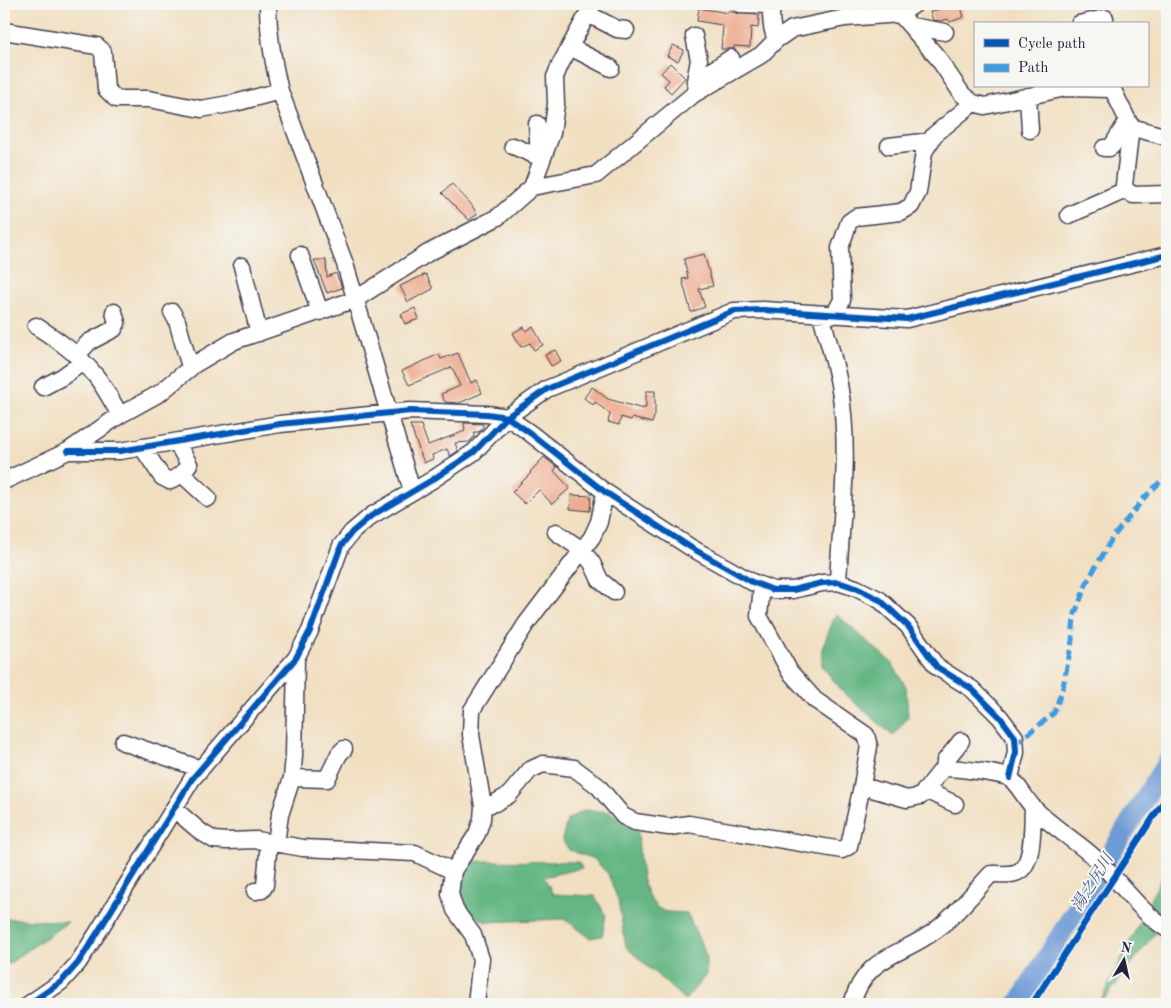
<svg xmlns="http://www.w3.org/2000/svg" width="1171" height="1008" viewBox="0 0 1171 1008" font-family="'Old Standard TT','Noto Serif JP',serif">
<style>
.forest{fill:#65b683;stroke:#446c5f}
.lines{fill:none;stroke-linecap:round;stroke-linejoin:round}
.river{stroke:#6e9bd6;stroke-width:20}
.building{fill:#eeaa8d}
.minor-casing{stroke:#413e4f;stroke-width:19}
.minor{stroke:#fff;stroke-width:16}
.quiet{stroke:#3c9ce2;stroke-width:5;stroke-dasharray:10 5;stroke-linecap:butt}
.cycleway-casing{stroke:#f6f6f2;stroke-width:9}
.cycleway{stroke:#0057b8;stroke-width:6}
.labels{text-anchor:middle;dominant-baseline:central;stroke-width:4;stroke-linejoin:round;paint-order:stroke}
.water-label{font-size:16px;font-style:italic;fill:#445881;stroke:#f6f6f2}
</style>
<rect width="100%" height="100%" fill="#f6f6f2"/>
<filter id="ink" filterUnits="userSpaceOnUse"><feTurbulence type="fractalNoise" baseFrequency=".02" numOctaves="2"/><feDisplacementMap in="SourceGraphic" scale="10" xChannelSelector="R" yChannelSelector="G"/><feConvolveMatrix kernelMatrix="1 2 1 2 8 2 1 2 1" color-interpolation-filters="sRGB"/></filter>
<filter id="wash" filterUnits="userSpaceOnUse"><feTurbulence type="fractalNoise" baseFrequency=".0096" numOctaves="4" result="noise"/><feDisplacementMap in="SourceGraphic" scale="20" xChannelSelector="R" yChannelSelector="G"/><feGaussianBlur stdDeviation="1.12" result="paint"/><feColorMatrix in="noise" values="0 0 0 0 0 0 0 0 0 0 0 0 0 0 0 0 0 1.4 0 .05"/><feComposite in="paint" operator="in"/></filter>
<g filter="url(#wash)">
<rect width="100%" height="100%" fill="#f1dfc1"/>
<path class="forest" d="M836 614 892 663 906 687 908 717 893 736 842 691 822 666V648Z
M584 810 610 812 638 832C640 856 638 898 663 911 669 913 680 912 687 913L706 955V975L685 1000 626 947 618 900 608 874 594 859 569 850 562 840 567 820Z
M469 861 578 862 582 868 544 877 553 894 595 896 606 916 602 936 590 938 565 919 486 922 468 911 455 893 456 877Z
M1167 866V917L1101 1004H1099Z
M4 918 68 922 4 967Z"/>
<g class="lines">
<path class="river" d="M1018 1004 1167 762"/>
</g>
<g id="blocks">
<path class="building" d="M957 4H960L964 17 950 22 948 19 941 21 933 20 930 12Z
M699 8 728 13V11L740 14 759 15 758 28 751 27 750 47 734 46V49H721L723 27 722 25 697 21Z
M673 45 684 50 678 61 667 56Z
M670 63 685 78 671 93 664 86 669 80 661 73Z
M452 184 471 204 477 214 469 220 442 193Z
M704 254 713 286 699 289 705 307 691 312 682 279 688 278 684 259Z
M314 260H326L327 277 336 273 342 288 327 293Z
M426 274 433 289 408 302 400 286Z
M415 308 419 319 405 324 401 314Z
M524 327 526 331 533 327 543 345 534 350 530 343 521 347 513 333Z
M555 350 561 361 551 366 545 355Z
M458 353 471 383 477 380 482 393 459 403 445 402 441 394 460 386 452 367 409 385 402 371 439 354 441 359Z
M592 387 608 399 643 409V408H646V391H655V414L652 423 632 418 631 420 621 417 619 425 608 422 610 414 595 402 593 405 584 398Z
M464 423 483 424V427L479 432H474V437L469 442 455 443 458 451 450 456 447 449 432 455 433 459 424 463 410 425H421L428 445 465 431Z
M544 457 557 467 554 471 570 488 552 504 539 490 525 504 512 492 531 473 530 472Z
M571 495 591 496 590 511 570 509Z"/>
</g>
</g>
<g filter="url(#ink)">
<use href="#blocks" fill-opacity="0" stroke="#413e4f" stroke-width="1"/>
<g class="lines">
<g class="minor-casing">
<path id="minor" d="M268 4C268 34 273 62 280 91
M740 4 772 5
M772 4C770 17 771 28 776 40
M588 14 617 29 626 30
M900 14 938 58 962 94 973 103 985 106 1065 88 1111 89
M1079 24 1105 18
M911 26 945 32
M4 31 97 46 103 52 106 89 116 99H149L201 109 235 103 280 91 345 264 412 491
M694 36 699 60 695 81 698 91
M570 47 611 68
M697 80 731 58
M1111 86 1131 127 1167 137
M1028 96 1030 130
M537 124 539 157 542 159
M1131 127 1124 185 1126 190 1133 195 1167 194
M513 146 539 157
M889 146 931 141
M1104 148H1109L1112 146 1128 120
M532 187 552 133 556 104 555 77 560 65 593 4
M1069 215 1126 190
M300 255 320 312
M242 266 259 333
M172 312 177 321 190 367
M821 314C827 338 835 361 839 384 851 449 841 517 838 582
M834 315 842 300 840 248 849 222 856 217 901 212 911 206 918 192 924 152 934 135 973 103
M36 326C58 340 78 354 95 375 105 387 112 402 120 415
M77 355 89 342 114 329 117 323 114 312
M43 387 62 377 83 362
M142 447 162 477 170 481 182 474 189 464 176 442
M68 451H120L280 424 410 411 487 414 507 417 530 433 605 492 690 547 752 582 773 590H793L822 583 838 582 856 588 880 600 908 626 937 667 972 689 1000 717 1015 737 1016 752 1010 778
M182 474 208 498
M4 481 68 451 120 415 160 393 195 364 234 341 356 299 428 253 498 217 532 187 596 175 694 94 761 55 776 40 792 29 845 18 900 14 915 4
M556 532 582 550 592 563 600 580 614 592
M762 586 759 616 790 672 815 700 866 735 869 746 862 786
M123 742 201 769
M947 768 945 761 961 741
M292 778 327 779 339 754 344 749
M925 790 955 804
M483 806 495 803 509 795 530 770 543 764 574 768 598 786 623 816 635 822 669 827 689 824 842 850 849 846 862 786 907 799 921 796 943 768C955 768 1003 773 1011 779 1019 786 1025 798 1032 806 1051 827 1077 841 1097 860 1121 883 1139 911 1167 929
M174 809 201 832 214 840 226 841 257 840 303 848 415 853 453 871
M276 843 280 815 292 778 294 756 296 658
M255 891 262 890 265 885 269 842
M29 1004 61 982 78 963 98 932 192 779 296 658 310 631 341 546 352 532 371 516 432 480 474 452 507 417 547 389 734 311 763 310 907 319 1167 255
M476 1004 481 959 473 935 455 910 450 894 453 871 477 834 482 819 483 806 471 735 472 710 526 624 592 537 599 522 605 492
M852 1004C865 955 902 956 936 930 957 914 973 893 991 874 998 874 1008 875 1015 873 1035 868 1032 824 1033 807"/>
</g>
<use href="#minor" class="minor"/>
<path class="quiet" d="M1015 744 1054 713 1063 687 1072 641 1074 616 1088 580 1113 537 1144 498 1167 475"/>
<g class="cycleway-casing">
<path id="cycleway" d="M68 451H120L280 424 410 411 487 414 507 417 530 433 605 492 690 547 752 582 773 590H793L822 583 838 582 856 588 880 600 908 626 937 667 972 689 1000 717 1015 737 1016 752 1010 778
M29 1004 61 982 78 963 98 932 192 779 296 658 310 631 341 546 352 532 371 516 432 480 474 452 507 417 547 389 734 311 763 310 907 319 1167 255
M1032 1004 1167 796"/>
</g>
<use href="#cycleway" class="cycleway"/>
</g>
</g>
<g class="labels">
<g class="water-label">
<text transform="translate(1093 883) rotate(-58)">湯之尻川</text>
</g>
</g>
<rect width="1171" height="1008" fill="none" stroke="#f6f6f2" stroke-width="20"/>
<rect x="974" y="22" width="175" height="65" fill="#f6f6f2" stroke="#a1a1a9"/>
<rect x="984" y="39" width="25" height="8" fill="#0057b8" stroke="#a1a1a9"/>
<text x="1018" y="48" font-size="15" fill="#22223b">Cycle path</text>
<rect x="984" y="64" width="25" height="8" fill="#3c9ce2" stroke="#a1a1a9"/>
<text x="1018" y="72" font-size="15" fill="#22223b">Path</text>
<g transform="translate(1124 960) rotate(9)" stroke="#f6f6f2" stroke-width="4" paint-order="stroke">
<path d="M0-4L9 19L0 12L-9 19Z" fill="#22223b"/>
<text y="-8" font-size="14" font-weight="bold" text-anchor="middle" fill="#22223b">N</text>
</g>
</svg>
